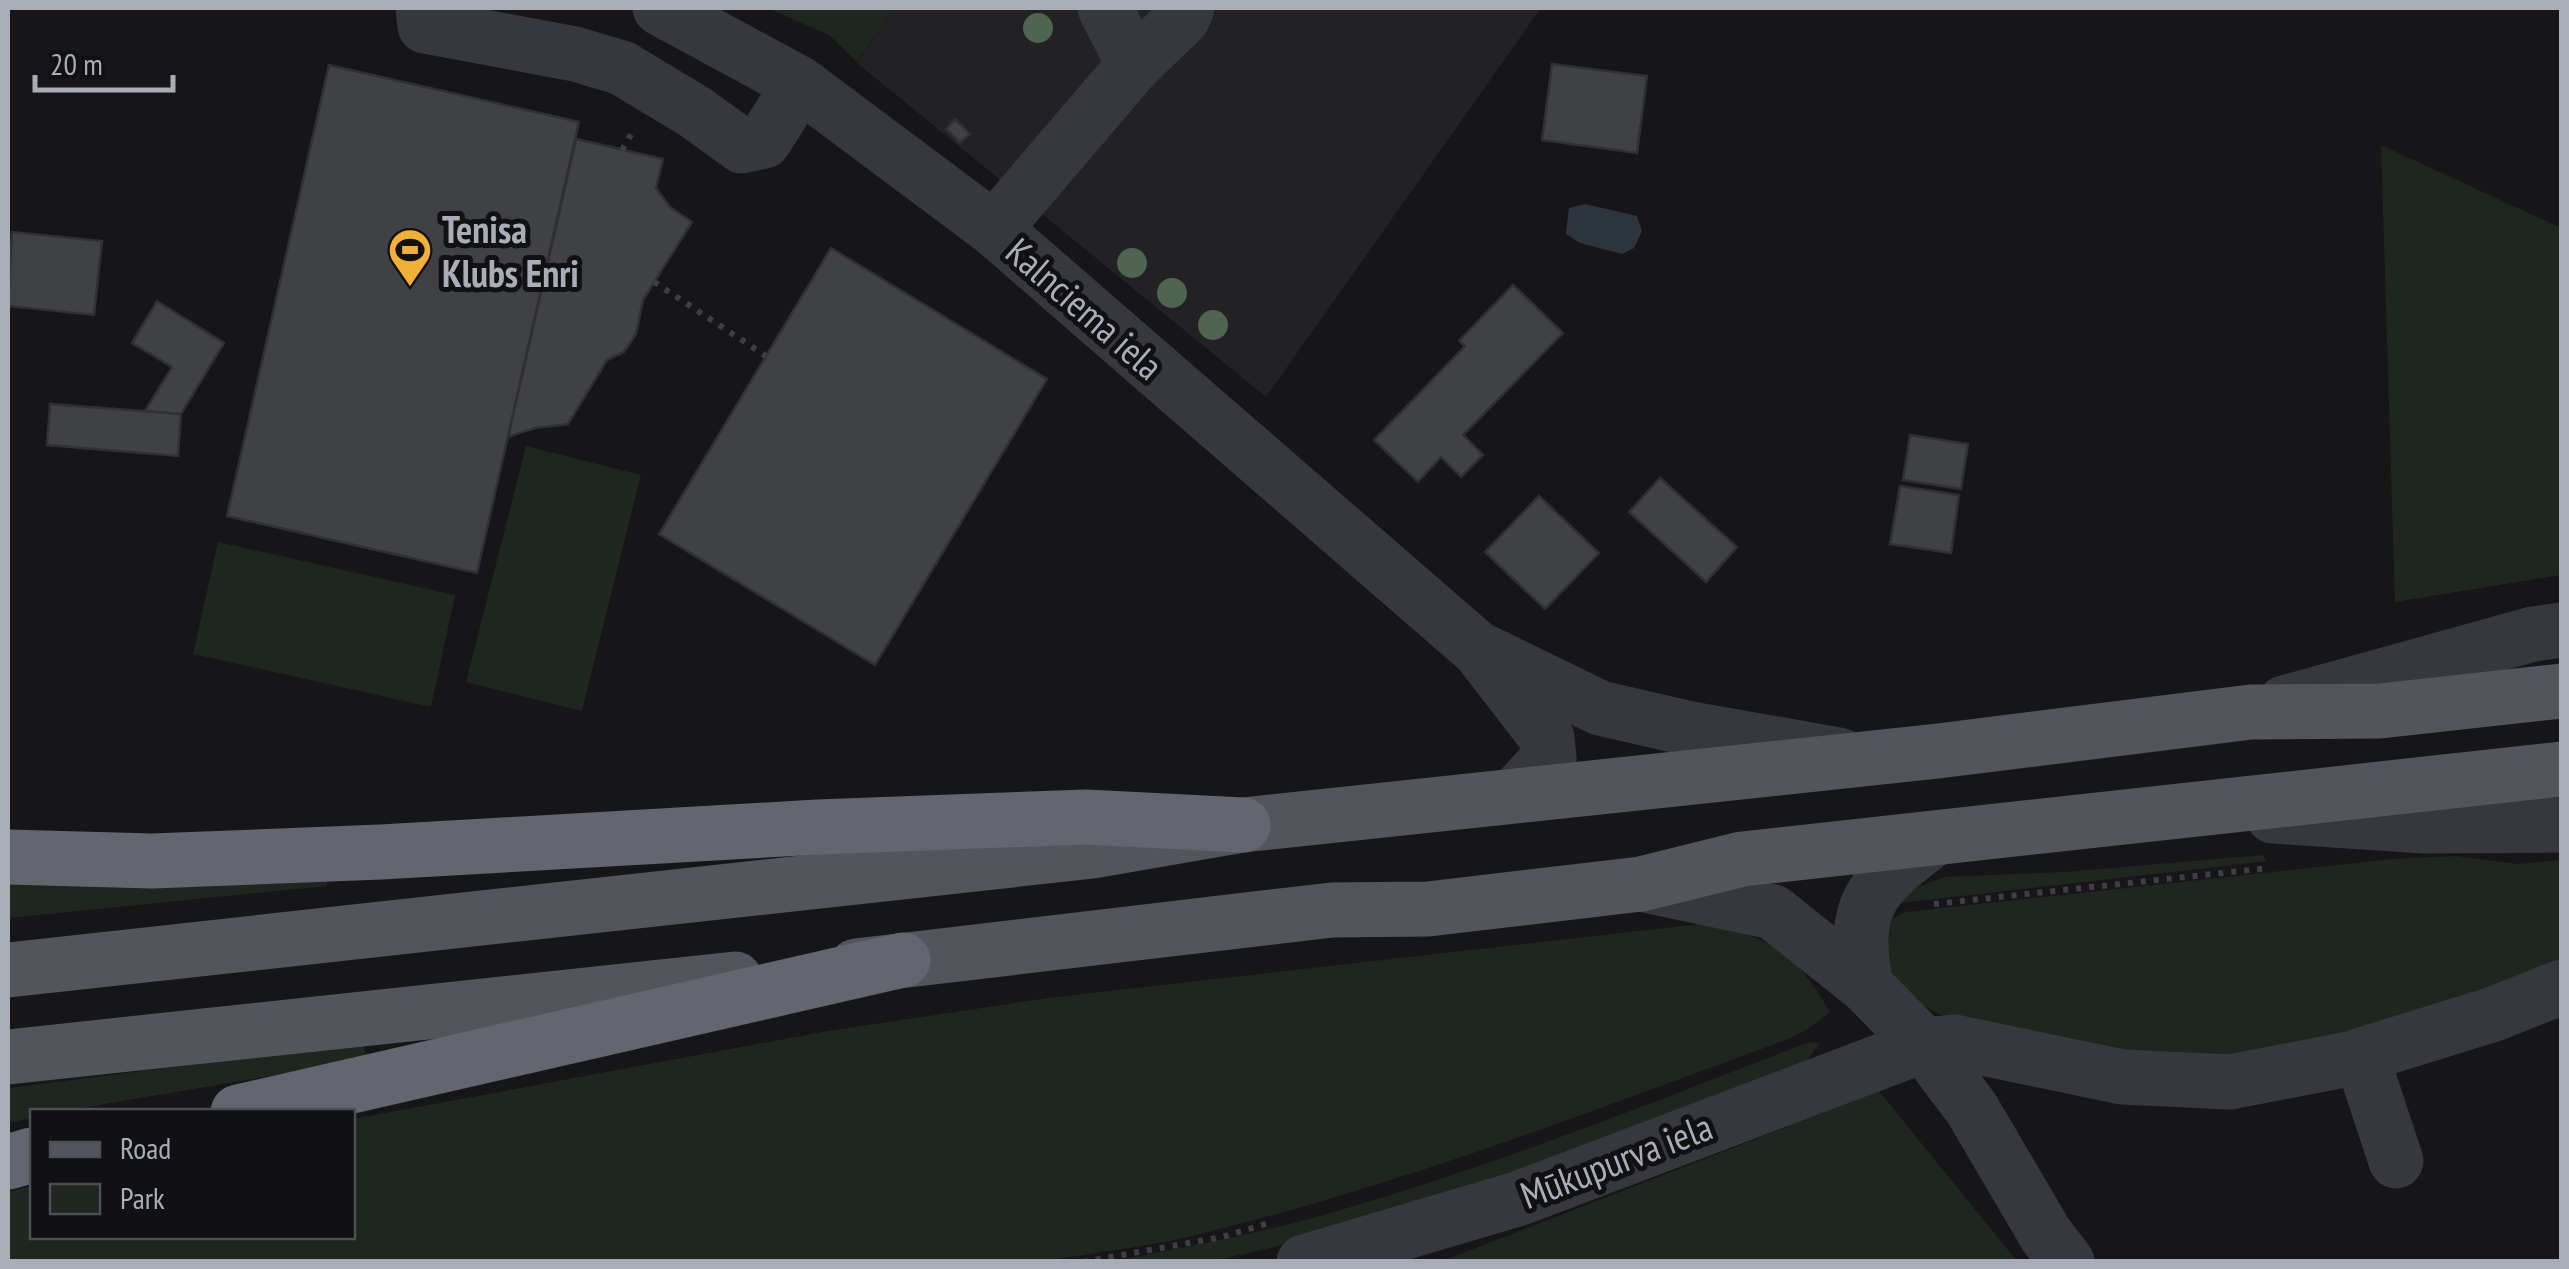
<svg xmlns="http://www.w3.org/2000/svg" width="2569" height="1269" viewBox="0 0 2569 1269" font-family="'PT Sans Narrow',sans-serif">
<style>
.built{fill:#222225}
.green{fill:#1e261f}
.water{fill:#2c353c}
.building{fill:#404145;stroke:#303034;stroke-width:2.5}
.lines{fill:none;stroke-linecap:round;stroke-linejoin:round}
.path{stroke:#3d3f44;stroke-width:6;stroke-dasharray:5 8;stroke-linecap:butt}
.minor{stroke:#37383d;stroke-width:55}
.major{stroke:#53555c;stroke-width:55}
.highway{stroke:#63666e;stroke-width:55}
.tree{fill:#506452}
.labels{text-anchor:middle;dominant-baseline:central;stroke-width:10;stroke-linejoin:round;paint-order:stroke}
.poi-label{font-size:38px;font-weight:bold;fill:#a8adb8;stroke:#111113;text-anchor:start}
.street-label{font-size:38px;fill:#a8adb8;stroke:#111113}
</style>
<rect width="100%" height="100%" fill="#161618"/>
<path class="built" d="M894 8H1541L1266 397 857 63Z"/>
<path class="green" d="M767 8H894L857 62 829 35Z
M2381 145 2561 228V575L2395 602Z
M526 446 641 475 582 711 466 682Z
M218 542 455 595 431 707 193 654Z
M2263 855 2267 861 1892 904 1905 892 1944 877 2065 872Z
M2457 856 2518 864 2561 860V971L2369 1033 2174 1066 1958 1022C1929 1010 1879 989 1883 950 1884 940 1889 929 1892 919L1905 912 2392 859Z
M328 873 327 886 8 918V881Z
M1700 924C1768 934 1796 953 1830 1012L1805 1031 1783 1041C1593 1111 1405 1183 1208 1232 1155 1246 1099 1252 1044 1261H8V1192L32 1186V1236H352L353 1119 828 1031 1048 998Z
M1809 1042 1820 1043 1803 1066 1444 1198 1270 1248 1213 1261 1106 1262C1188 1247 1271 1231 1351 1207 1506 1161 1658 1101 1809 1042Z
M355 1044 364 1045 366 1060 63 1111 32 1112V1118L8 1123V1088Z
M1879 1091 2017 1261 1440 1262Z"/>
<path class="water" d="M1585 204 1637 216 1642 231 1634 248 1622 254 1580 243 1566 234 1569 208Z"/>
<path class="building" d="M1552 64 1647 76 1637 153 1542 140Z
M329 65 579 122 477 573 227 516Z
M955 119 970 134 960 143 946 129Z
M576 139 663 159 656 188 670 207 692 222 643 300 636 334 624 352 607 360 568 424 535 428 508 437Z
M12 232 102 241 94 315 8 306Z
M831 248 1047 379 875 665 659 534Z
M1513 285 1563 333 1463 435 1483 455 1461 477 1441 457 1418 482 1374 440 1465 346 1459 341Z
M157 301 224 343 181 414 145 411 172 367 132 343Z
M50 404 181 414 178 456 47 445Z
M1910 435 1968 444 1961 489 1903 480Z
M1660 478 1737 547 1706 582 1629 512Z
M1900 486 1959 495 1951 553 1890 544Z
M1539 496 1599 553 1545 609 1485 552Z"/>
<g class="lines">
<path class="path" d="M622 150 633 131
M654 282 766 356
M1934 904 2269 868
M1083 1262 1222 1237 1269 1223"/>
<path class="minor" d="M423 8 425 26 575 54 622 68 695 112 742 146 764 141 800 84
M660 8 800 84 994 229 1479 650 1547 738 1549 758 1515 795
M1134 65 1182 19 1187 8
M994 229 1134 65 1105 8
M1487 653 1600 708 1691 729 1839 755
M2284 703 2533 634 2562 630
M2273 816 2425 826 2562 825
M1641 884 1773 912 1866 986 1924 1045 1972 1109 2046 1235 2067 1262
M1866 986C1850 902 1872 886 1935 838
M2361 1055 2396 1161
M1304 1262 1520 1198 1924 1045 1954 1042 2122 1077 2230 1082 2349 1059 2494 1014 2562 987"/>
<path class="major" d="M856 966 1332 910 1428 909 1641 884 1742 859 2562 769
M8 970 1093 851 1243 825 1938 751 2251 712 2380 711 2562 691
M8 1057 735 979"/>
<path class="highway" d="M8 857 152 861 381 852 818 827 1086 817 1243 825
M238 1112 903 960
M8 1162 32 1155"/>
</g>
<g class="tree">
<circle cx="1038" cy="28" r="15"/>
<circle cx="1132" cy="263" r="15"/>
<circle cx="1172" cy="293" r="15"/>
<circle cx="1213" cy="325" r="15"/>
</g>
<defs>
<g id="stadium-pin" transform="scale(2.25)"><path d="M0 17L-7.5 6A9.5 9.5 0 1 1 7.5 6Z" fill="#f2b134" stroke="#111113"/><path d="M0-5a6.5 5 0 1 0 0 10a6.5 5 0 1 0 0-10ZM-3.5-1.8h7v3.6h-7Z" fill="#111"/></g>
</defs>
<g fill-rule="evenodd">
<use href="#stadium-pin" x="410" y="250"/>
</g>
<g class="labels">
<g class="poi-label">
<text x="442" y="228">Tenisa<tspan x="442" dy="44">Klubs Enri</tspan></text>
</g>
<g class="street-label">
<text transform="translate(1085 308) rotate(41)">Kalnciema iela</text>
<text transform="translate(1616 1160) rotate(-21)">Mūkupurva iela</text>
</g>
</g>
<rect width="2569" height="1269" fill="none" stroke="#a8adb8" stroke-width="20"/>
<rect x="30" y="1109" width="325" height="130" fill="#111113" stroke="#4d4f55" stroke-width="2.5"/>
<rect x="50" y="1142" width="50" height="15" fill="#53555c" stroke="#4d4f55" stroke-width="2.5"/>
<text x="120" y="1159" font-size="30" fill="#a8adb8">Road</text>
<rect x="50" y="1184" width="50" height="30" fill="#1e261f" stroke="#4d4f55" stroke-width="2.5"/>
<text x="120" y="1209" font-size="30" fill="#a8adb8">Park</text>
<path d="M35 75v15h138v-15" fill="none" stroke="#a8adb8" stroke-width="5"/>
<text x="50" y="75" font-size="30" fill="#a8adb8" stroke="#111113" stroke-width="8" paint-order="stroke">20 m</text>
</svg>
